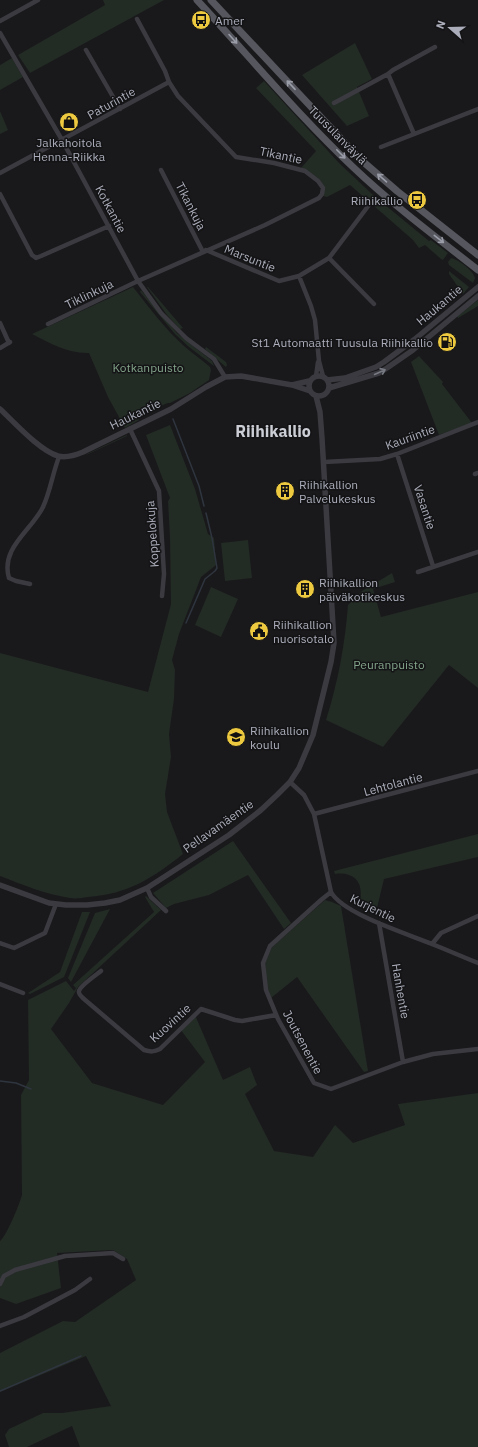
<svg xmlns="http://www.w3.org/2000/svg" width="478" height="1447" viewBox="0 0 478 1447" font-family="'IBM Plex Sans',sans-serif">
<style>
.green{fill:#232b25}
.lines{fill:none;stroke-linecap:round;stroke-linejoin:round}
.stream{stroke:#2f353f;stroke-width:1.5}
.minor{stroke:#3a3a40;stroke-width:4.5}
.tertiary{stroke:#3a3a40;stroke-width:5.5}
.primary{stroke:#56575e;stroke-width:7}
.oneway{stroke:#9a9da8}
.oneway2{stroke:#787a83}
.labels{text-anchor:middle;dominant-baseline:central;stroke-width:3;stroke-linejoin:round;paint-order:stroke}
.poi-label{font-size:12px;fill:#abaeba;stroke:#141416;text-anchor:start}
.street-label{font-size:12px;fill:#abaeba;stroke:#141416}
.park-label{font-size:12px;fill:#83a48a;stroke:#141416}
.district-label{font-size:16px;font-weight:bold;fill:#ccced6;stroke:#141416}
</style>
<rect width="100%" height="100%" fill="#19191b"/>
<path class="green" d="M103 0H164L30 73 18 55 105 5Z
M355 43 372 79 357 87 369 116 347 126 302 75Z
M12 58 23 77 0 90V65Z
M264 81 339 163 373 195 429 241 431 240 448 253 443 260 441 259 425 245 419 248 413 240 350 185 327 197 323 196 324 187 301 168 316 151 256 88Z
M0 111 8 130 0 134Z
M451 258C459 260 473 270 475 278L473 283 449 265 448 262Z
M449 271 469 287 463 294 449 274Z
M133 287C149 307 164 328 184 346 192 353 202 360 210 367L211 370 209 380 190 393 170 403H168L150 410 137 417 139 420 125 428 108 397 89 353C69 354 49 343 32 334Z
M147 287H148L183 328 180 329 167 315Z
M141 290 177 333 212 361 214 366 189 347 175 334 140 292Z
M478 300V306L458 318 457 316Z
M206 347 226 362 227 365 226 367 205 349Z
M419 356 443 382 442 384 472 423 439 435 411 362Z
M170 425 195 489 208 534 214 538 216 565 201 577 179 634 172 660 175 670 174 699 169 734 171 757 165 794 167 812 183 854C153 878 128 894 88 897 82 898 75 899 70 898 45 894 23 885 0 876V653L148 692 171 604 170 538 168 501 170 498 146 435Z
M127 435V436L86 455 87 454Z
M248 540 252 578 225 581 221 543Z
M392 573 395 582 373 589 381 617 478 592V688L449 665 383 747 326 720C338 682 345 644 348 605L362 591Z
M211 587 238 599 221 637 195 625Z
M478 834V857L384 879 376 912 358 905C366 886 356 871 335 874L334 871Z
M233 841 291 923 284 929 248 875 209 895 174 904 166 908 153 893Z
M146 896 161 910 78 987 69 1003 51 1029 92 1083 163 1105 205 1062 180 1029 195 1015 223 1080 250 1067 257 1085 245 1094 274 1151 313 1157 335 1125 353 1143 405 1125 398 1104 478 1093V1447H80L72 1426 27 1447H9L5 1435 9 1429 43 1413H62L111 1406 86 1356 0 1392V1353L63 1321 75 1322 136 1280 127 1259 113 1250 57 1253 61 1288 16 1304 0 1298V1241C6 1237 20 1203 22 1195L21 1095 29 1080 28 1000 66 981 74 991 76 988 73 985 154 912 145 897Z
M325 900 332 902 341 906 368 1071 364 1072 297 977 271 998 267 990 265 963 272 947Z
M110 909 71 982 68 978 95 913Z
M82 912H90L64 977 30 994 28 993 60 972Z"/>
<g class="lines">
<path class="stream" d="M173 419 199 486 204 506
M186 623 205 579 215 571 217 568 212 538 206 513
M0 1081 16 1083 31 1089
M0 1391 81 1356"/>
<path class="minor" d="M0 21 38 0
M0 33 62 140 138 281 161 313 186 338 214 359 225 377
M86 50 120 109
M334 103 388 74
M414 134 388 74 393 70 435 47
M381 147 478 109
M161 170 203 252
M0 173 169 82
M0 194 32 255 36 258 41 256 109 226
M206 250 279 281 299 276 329 258 372 201
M329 258 374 304
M299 276 311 306 315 320 319 361 323 376
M0 323 9 343
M48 324 138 281 265 225 319 198 322 194 323 188 318 181 305 171 274 163 236 157 178 96 169 82 165 71 137 19
M0 348 10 342
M316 376 318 362
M130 429 159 491 164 574 162 596
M397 454 433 566
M324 462 380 459 397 454 478 422
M475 474 478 473
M418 572 478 552
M30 584 16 581 9 578C0 548 32 530 43 507 50 492 53 472 59 457
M290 782 304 795 314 814 331 892C343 914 408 934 432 944 447 950 463 957 478 963
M314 814 478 771
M147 888 151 897 166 911
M331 892 321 900 270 946 263 963 266 990 278 1019 314 1083 331 1089 403 1062 433 1054 478 1049
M379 923 403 1062
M0 943 14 948 45 933 56 904
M432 944 441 933 478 916
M101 971C96 975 80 986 79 991 78 994 82 997 84 999L144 1050C151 1052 154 1052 160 1049L201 1009 235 1020 242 1021 276 1015
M0 984 23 993
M0 1284 4 1276 15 1270 65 1256 113 1253 123 1259
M0 1326 24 1317 75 1290 90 1279"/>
<path class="tertiary" d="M309 386a10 10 0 1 1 20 0a10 10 0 1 1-20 0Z
M327 380 345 378 376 367 384 362 415 339 478 287
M292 385 309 381
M329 388 379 373 387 368 413 350 478 296
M0 409C14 422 40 451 58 456 66 458 76 455 83 452L171 409 206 387 225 377 241 376 292 385 310 391
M0 885 49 903 66 905H87L105 903 120 900 147 888 229 835 261 810 277 795 290 782 299 768 313 735 331 662 334 643 322 438 320 412 316 396"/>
<path class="primary" d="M197 0C249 56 298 115 354 168 393 205 436 237 478 270
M211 0 360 159 397 191 478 255"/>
</g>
<defs><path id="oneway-shaft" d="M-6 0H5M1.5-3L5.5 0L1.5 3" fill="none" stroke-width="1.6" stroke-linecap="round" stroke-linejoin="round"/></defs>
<g class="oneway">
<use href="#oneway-shaft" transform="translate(233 39) rotate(48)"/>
<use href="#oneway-shaft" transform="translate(291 85) rotate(-133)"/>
<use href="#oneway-shaft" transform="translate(341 154) rotate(45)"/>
<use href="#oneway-shaft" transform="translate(382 178) rotate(-139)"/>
<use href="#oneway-shaft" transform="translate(439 239) rotate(38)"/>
</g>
<use class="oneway2" href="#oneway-shaft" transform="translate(380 372) rotate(-24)"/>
<defs>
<g id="bus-disc" transform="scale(1)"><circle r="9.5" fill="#ecc93f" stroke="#141416"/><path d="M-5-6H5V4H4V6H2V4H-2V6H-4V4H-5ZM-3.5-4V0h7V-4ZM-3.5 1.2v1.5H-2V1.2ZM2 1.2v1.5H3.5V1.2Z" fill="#111"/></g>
<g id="shop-disc" transform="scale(1)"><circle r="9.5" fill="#ecc93f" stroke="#141416"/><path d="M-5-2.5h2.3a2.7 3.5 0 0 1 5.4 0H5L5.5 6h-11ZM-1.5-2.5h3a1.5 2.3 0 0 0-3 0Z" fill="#111"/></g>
<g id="fuel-disc" transform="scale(1)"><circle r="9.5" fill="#ecc93f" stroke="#141416"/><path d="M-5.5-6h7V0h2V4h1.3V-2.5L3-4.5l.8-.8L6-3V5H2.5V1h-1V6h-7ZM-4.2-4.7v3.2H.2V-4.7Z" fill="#111"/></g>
<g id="building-disc" transform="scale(1)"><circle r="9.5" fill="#ecc93f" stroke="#141416"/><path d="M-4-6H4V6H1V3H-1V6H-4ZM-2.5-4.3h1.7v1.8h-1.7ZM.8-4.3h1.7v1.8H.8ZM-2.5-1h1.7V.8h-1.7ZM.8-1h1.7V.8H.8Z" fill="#111"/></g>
<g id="civic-disc" transform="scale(1)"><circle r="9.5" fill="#ecc93f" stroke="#141416"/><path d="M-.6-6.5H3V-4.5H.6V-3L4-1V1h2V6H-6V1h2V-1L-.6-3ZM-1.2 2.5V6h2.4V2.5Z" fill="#111"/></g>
<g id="school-disc" transform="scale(1)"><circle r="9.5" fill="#ecc93f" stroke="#141416"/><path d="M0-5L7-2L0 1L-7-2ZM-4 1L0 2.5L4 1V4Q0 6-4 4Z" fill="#111"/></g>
</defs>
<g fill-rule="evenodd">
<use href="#bus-disc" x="201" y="20"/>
<use href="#shop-disc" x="69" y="122"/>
<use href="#bus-disc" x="417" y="200"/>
<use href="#fuel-disc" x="447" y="342"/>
<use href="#building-disc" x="285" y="491"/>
<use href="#building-disc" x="305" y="589"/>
<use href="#civic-disc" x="259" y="631"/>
<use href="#school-disc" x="236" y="737"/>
</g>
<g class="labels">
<g class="poi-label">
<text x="215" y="20">Amer</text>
<text x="69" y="142" text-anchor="middle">Jalkahoitola<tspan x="69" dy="14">Henna-Riikka</tspan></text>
<text x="403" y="200" text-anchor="end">Riihikallio</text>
<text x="433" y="342" text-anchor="end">St1 Automaatti Tuusula Riihikallio</text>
<text x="299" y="484">Riihikallion<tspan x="299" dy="14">Palvelukeskus</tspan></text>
<text x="319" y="582">Riihikallion<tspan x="319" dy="14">päiväkotikeskus</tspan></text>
<text x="273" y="624">Riihikallion<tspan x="273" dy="14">nuorisotalo</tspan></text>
<text x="250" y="730">Riihikallion<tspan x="250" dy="14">koulu</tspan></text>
</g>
<g class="street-label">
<text transform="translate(111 103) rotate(-29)">Paturintie</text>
<text transform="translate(338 135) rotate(45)">Tuusulanväylä</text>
<text transform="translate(281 155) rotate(12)">Tikantie</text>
<text transform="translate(191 206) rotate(63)">Tikankuja</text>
<text transform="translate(111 209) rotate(62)">Kotkantie</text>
<text transform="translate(250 258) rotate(22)">Marsuntie</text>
<text transform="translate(89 294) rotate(-26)">Tiklinkuja</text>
<text transform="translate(439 305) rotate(-40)">Haukantie</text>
<text transform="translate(135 414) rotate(-26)">Haukantie</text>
<text transform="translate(410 437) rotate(-20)">Kauriintie</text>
<text transform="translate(425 507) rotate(72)">Vasantie</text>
<text transform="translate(152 534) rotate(-94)">Koppelokuja</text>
<text transform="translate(393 784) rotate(-15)">Lehtolantie</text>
<text transform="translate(218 826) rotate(-35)">Pellavamäentie</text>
<text transform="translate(373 908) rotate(26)">Kurjentie</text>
<text transform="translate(401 991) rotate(80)">Hanhentie</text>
<text transform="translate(170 1023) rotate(-42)">Kuovintie</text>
<text transform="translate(303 1042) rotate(62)">Joutsenentie</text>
</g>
<g class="park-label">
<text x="148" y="367">Kotkanpuisto</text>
<text x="389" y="664">Peuranpuisto</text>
</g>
<g class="district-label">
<text x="273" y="431">Riihikallio</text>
</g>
</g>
<g transform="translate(450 28) rotate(290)" stroke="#141416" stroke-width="3" paint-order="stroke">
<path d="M0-3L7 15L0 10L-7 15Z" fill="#abaeba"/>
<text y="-6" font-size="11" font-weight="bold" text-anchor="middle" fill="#abaeba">N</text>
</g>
</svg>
